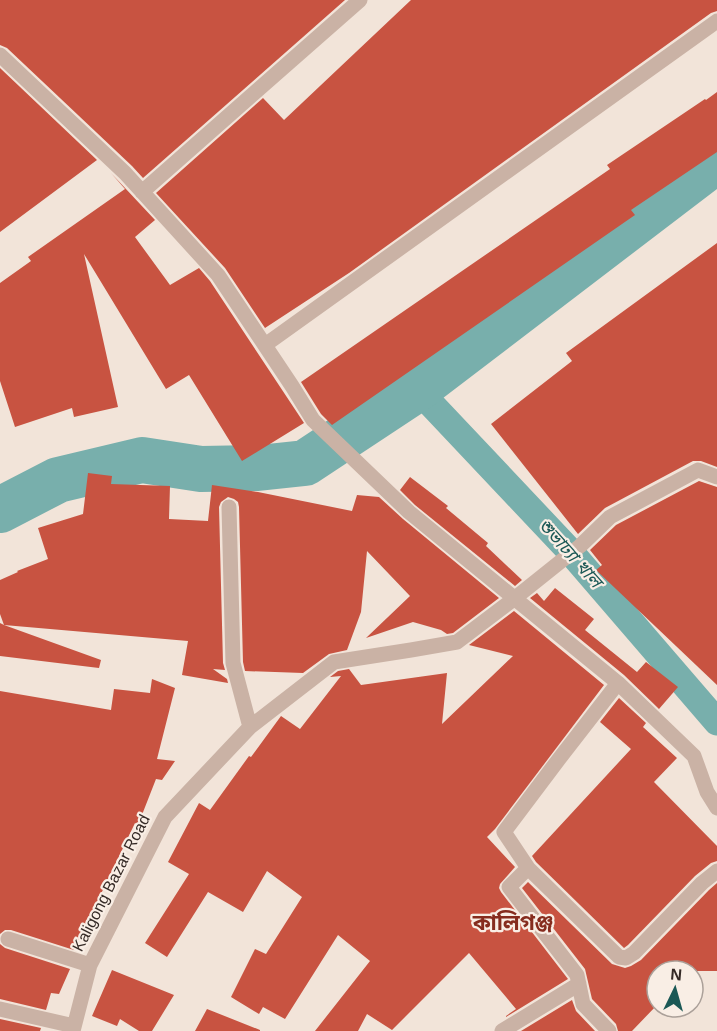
<svg xmlns="http://www.w3.org/2000/svg" width="717" height="1031" viewBox="0 0 717 1031" font-family="Arial,'Noto Sans Bengali',sans-serif">
<style>
.lines{fill:none;stroke-linecap:round;stroke-linejoin:round}
.canal{stroke:#78afac;stroke-width:27}
.river{stroke:#78afac;stroke-width:46}
.building{fill:#c85341}
.minor{stroke:#cab2a5;stroke-width:15}
.labels{text-anchor:middle;dominant-baseline:central;stroke-width:4.5;stroke-linejoin:round;paint-order:stroke}
.street-label{font-size:16px;fill:#352a26;stroke:#f9eee5}
.water-label{font-size:18px;font-style:italic;fill:#1b5855;stroke:#f9eee5}
.district-label{font-size:22px;font-weight:bold;fill:#862c1e;stroke:#f9eee5}
</style>
<rect width="100%" height="100%" fill="#f2e4d9"/>
<g class="lines">
<path class="canal" d="M417 389 568 549 717 722"/>
<path class="river" d="M0 510 58 480 142 460 201 469 258 468 305 463 417 389 717 160"/>
</g>
<path class="building" d="M0 0H345L143 178 132 166 7 48 0 45Z
M411 0H717V11L711 13 349 273 265 328 225 268 156 193 263 98 284 120Z
M0 68 97 160 0 232Z
M717 92V152L631 210 635 215 332 425 321 414 301 382 610 169 607 165 705 99 706 100Z
M111 173 155 220 135 237 170 285 199 268 210 281 304 423 242 461 189 375 166 389 84 254 118 407 74 417 72 408 15 427 0 381V283L31 261 28 257 125 189Z
M717 243V467L701 461H693L605 508 578 534 491 424 572 361 566 353Z
M88 473 112 476 111 484 170 486 169 519 208 521 212 485 258 492 352 511 357 495 379 497 403 519 499 598 453 633 447 634 441 630 413 622 366 638 410 596 367 551 361 612 347 650 329 654 303 673 245 671 243 662 239 507 238 502 234 499 228 497 221 502 219 507 223 663 225 670 213 669 227 679 228 683 182 675 188 641 4 625 101 660 99 668 0 656V623L4 625 0 614V580L18 572 17 571 48 559 38 528 83 514Z
M410 477 448 506 446 508 488 543 486 546 522 580 515 586 415 505 400 490Z
M699 481 717 487V685L596 570 602 565 590 550 616 525Z
M555 588 594 619 585 630 637 672 646 662 678 687 659 709 624 675 530 598 537 593 544 601Z
M514 611 604 685 495 829 487 837 515 867 500 884 499 888 501 892 568 979 506 1017V1016L516 1009 469 953 392 1030 367 1014 358 1031H315L370 961 338 935 285 1019 263 1007 259 1014 231 997 255 949 266 954 302 897 267 871 243 912 208 892 167 957 145 943 189 874 168 862 199 803 210 810 249 756 251 757 281 716 300 729 341 676 330 677 338 671 349 669 361 685 447 673 442 724 513 656 469 645Z
M152 679 175 688 157 759 175 761 162 780 156 779 138 825 135 823 74 950 11 930H5L0 934V691L111 710 114 689 150 693Z
M619 698 646 723 643 727 677 758 654 782 717 846V861L711 863 695 876 628 945 624 948 536 862 532 856 631 749 600 722Z
M528 882 612 964 625 968 631 966 641 960 709 890 717 883V971H657V1005L632 1031H618L616 1024 592 999 585 969 522 888Z
M0 944 5 948 70 969 59 994 51 993 46 1010 0 999Z
M112 970 174 995 152 1031H139L120 1019 117 1026 92 1016Z
M572 1000 576 1011 595 1031H521Z
M207 1009 260 1030V1031H195Z
M0 1019 41 1028 40 1031H0Z"/>
<g class="lines">
<path class="minor" d="M0 55 125 173 218 275 292 386 313 420 409 512 618 683 694 756 707 792 717 808
M142 192 360 0
M265 345 717 21
M229 507 233 663 250 727
M618 683 559 759 504 832 528 868 619 957 626 958 634 953 702 883 717 871
M528 868 509 887 577 975 583 1004 609 1031
M8 939 90 965
M0 1009 74 1026
M73 1031 90 965 165 817 250 727 334 662 411 650 457 642 515 598 580 546 610 517 698 470 717 477
M502 1031 579 984"/>
</g>
<g class="labels">
<g class="street-label">
<text transform="translate(111 883) rotate(-63)">Kaligong Bazar Road</text>
</g>
<g class="water-label">
<text transform="translate(570 553) rotate(48)">শুভাঢ্যা খাল</text>
</g>
<g class="district-label">
<text x="513" y="922">কালিগঞ্জ</text>
</g>
</g>
<g transform="translate(675 989) rotate(5)"><circle r="28" fill="#f9eee5" stroke="#aba099" stroke-width="1.5"/>
<path d="M0-4.5L10 22L0 15L-10 22Z" fill="#1b5855"/>
<text y="-9" font-size="16" font-weight="bold" text-anchor="middle" fill="#352a26">N</text>
</g>
</svg>
